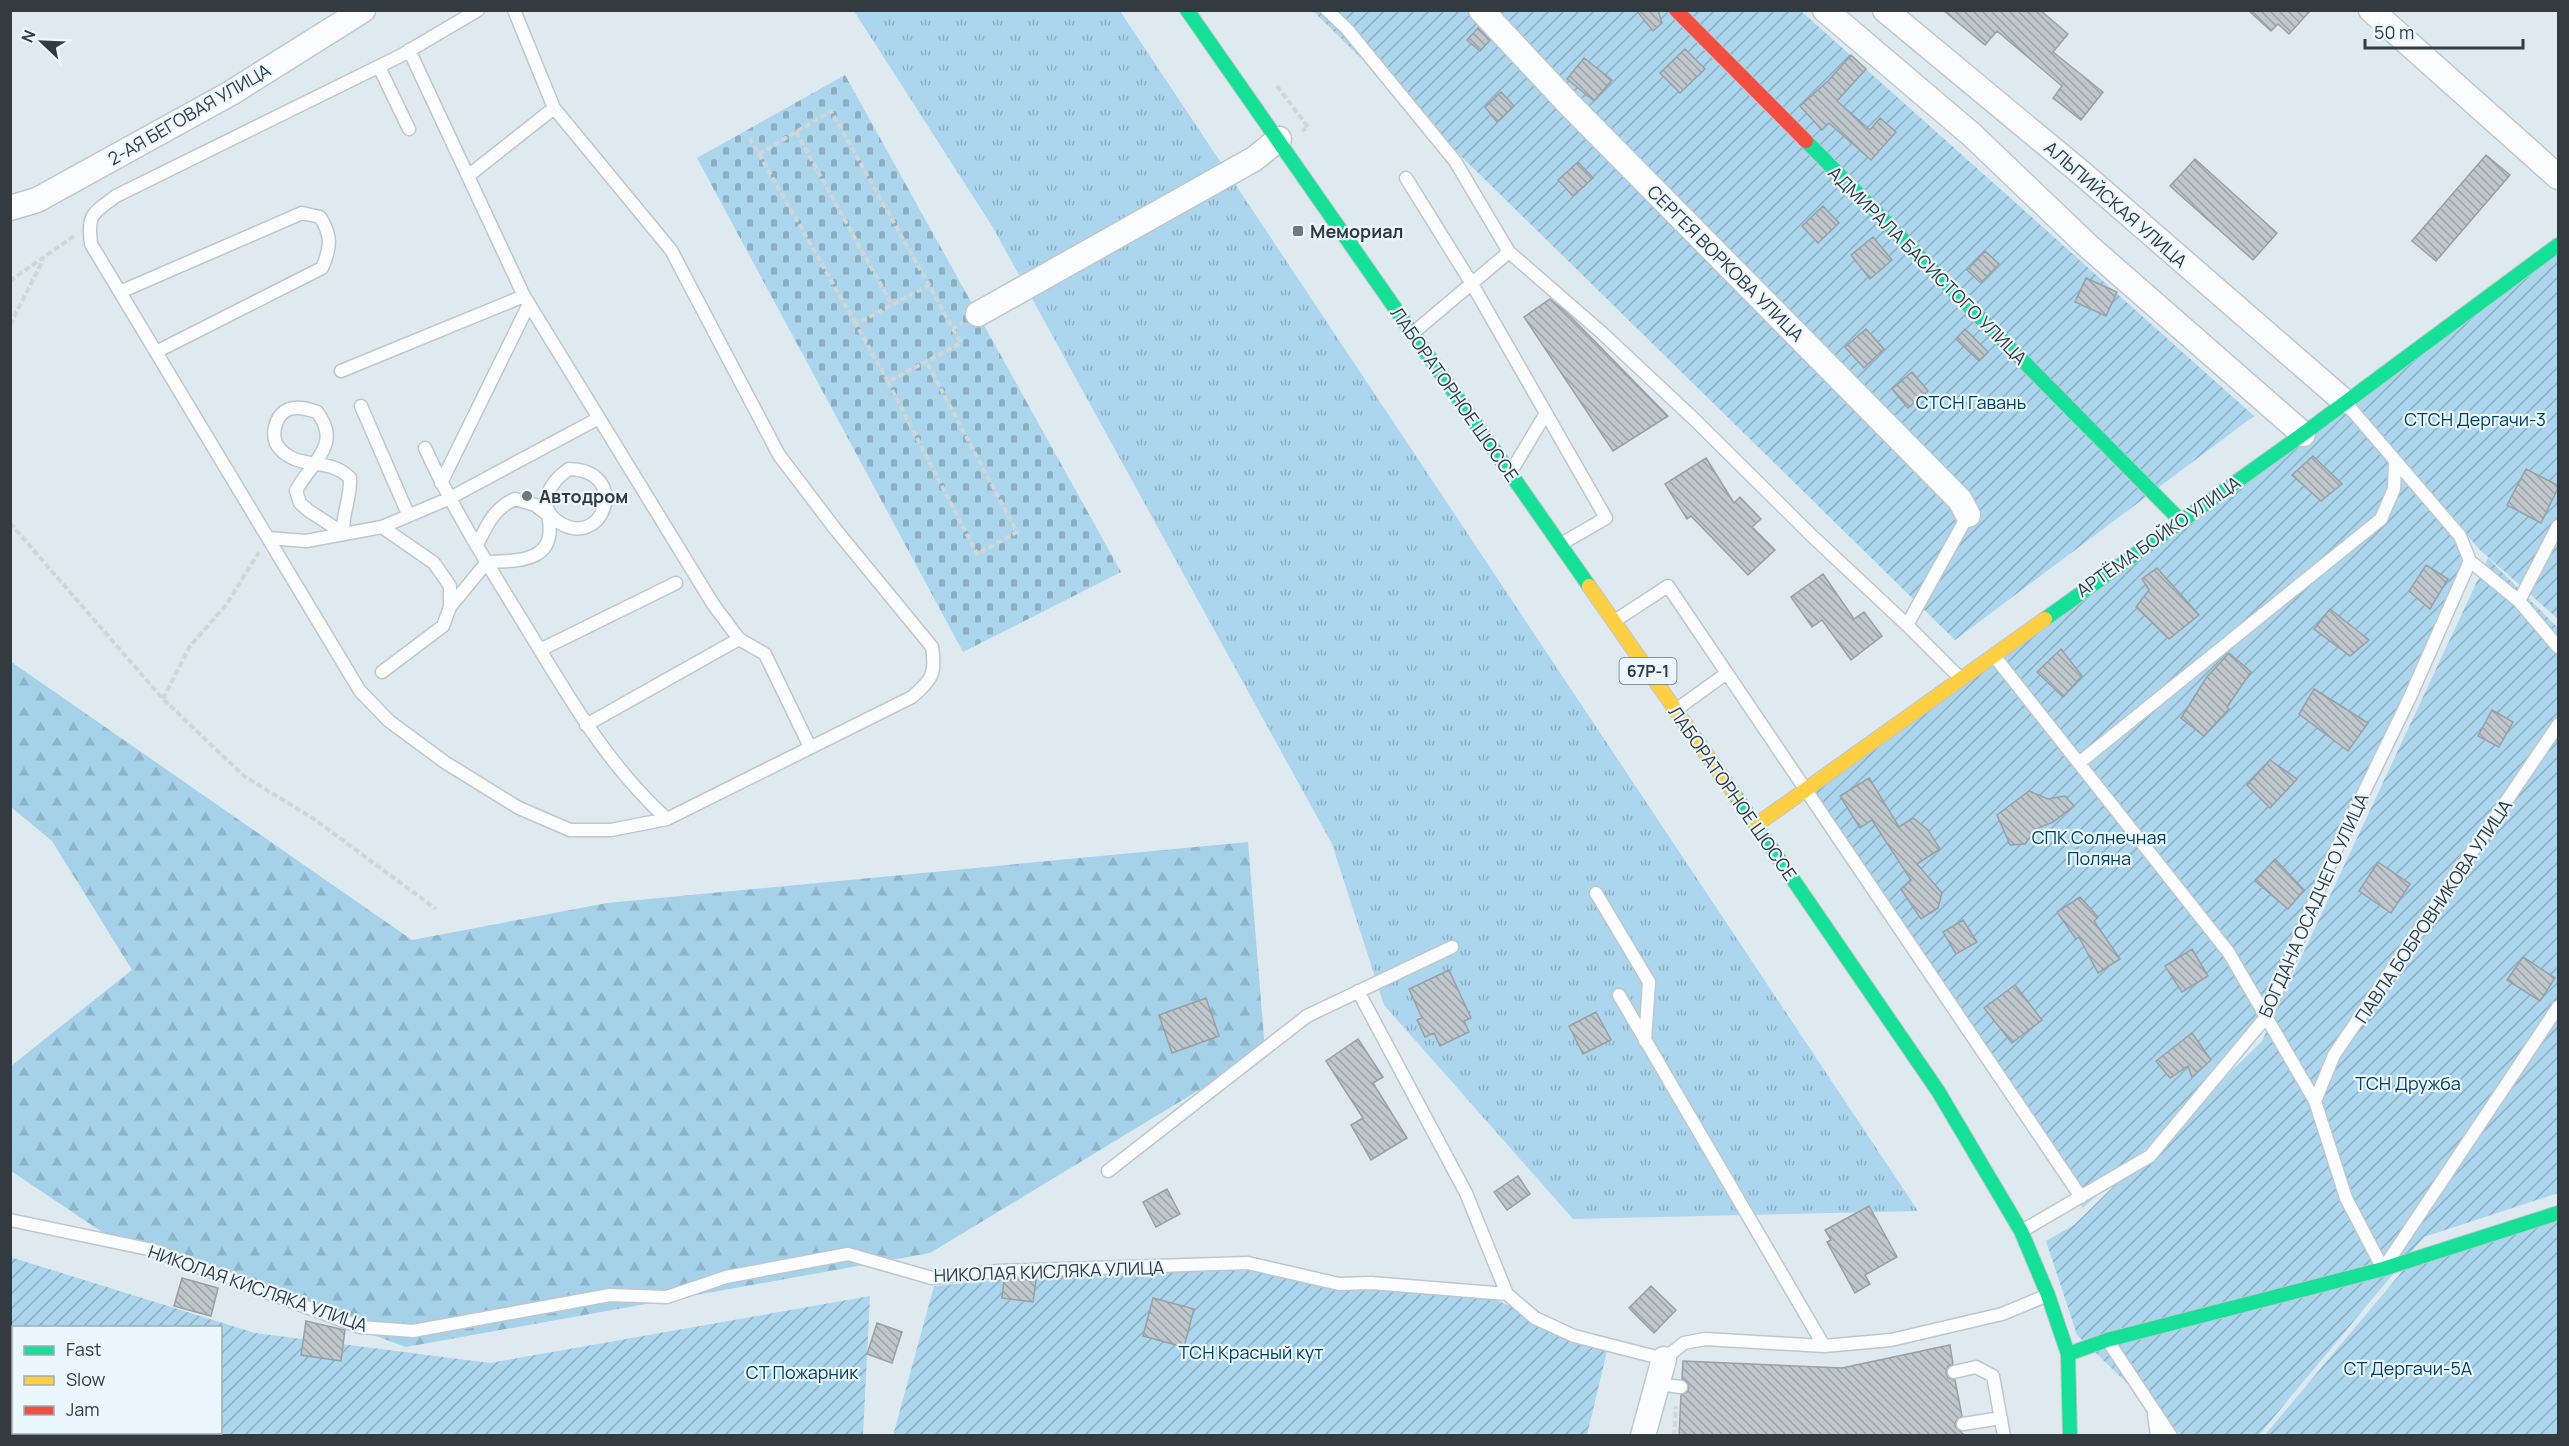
<svg xmlns="http://www.w3.org/2000/svg" width="2569" height="1446" viewBox="0 0 2569 1446" font-family="Manrope,sans-serif">
<style>
.forest{fill:url(#forest-firs)}
.cemetery{fill:url(#cemetery-stones)}
.park{fill:url(#park-tufts)}
.garden{fill:url(#garden-furrows);fill-rule:evenodd}
.building{fill:url(#building-back-hatch);stroke:#98a0a5;stroke-width:1.5}
.lines{fill:none;stroke-linecap:round;stroke-linejoin:round}
.lane-casing{stroke:#bec7cd;stroke-width:15}
.street-casing{stroke:#bec7cd;stroke-width:27}
.fast-casing{stroke:#bec7cd;stroke-width:16}
.slow-casing{stroke:#bec7cd;stroke-width:16}
.jam-casing{stroke:#bec7cd;stroke-width:16}
.path{stroke:#d2d6d7;stroke-width:4;stroke-dasharray:6 3;stroke-linecap:butt}
.lane{stroke:#fafcfd;stroke-width:12}
.street{stroke:#fafcfd;stroke-width:24}
.fast{stroke:#16e098;stroke-width:14}
.slow{stroke:#ffcf43;stroke-width:14}
.jam{stroke:#f24e42;stroke-width:14}
.poi-dot{fill:#6f787e;stroke:#ebf7ff;stroke-width:2}
.labels{text-anchor:middle;dominant-baseline:central;stroke-width:4.5;stroke-linejoin:round;paint-order:stroke}
.shield{fill:#ebf7ff;stroke:#6a7379;stroke-width:1.5}
.shield-label{font-size:16px;font-weight:bold;fill:#333b40}
.street-label{font-size:18px;fill:#333b40;stroke:#ebf7ff}
.poi-label{font-size:18px;font-weight:bold;fill:#333b40;stroke:#ebf7ff;text-anchor:start}
.park-label{font-size:18px;fill:#01405a;stroke:#ebf7ff}
</style>
<defs>
<pattern id="forest-firs" width="22" height="20" patternUnits="userSpaceOnUse" patternTransform="scale(1.5)"><rect width="22" height="20" fill="#a5d1e9"/><path d="M5 1l3.5 6h-7zM16 11l3.5 6h-7z" fill="#8eb4c9"/></pattern>
<pattern id="cemetery-stones" width="16" height="16" patternUnits="userSpaceOnUse" patternTransform="scale(1.5)"><rect width="16" height="16" fill="#abd6ee"/><path d="M2 7V4a2 2 0 0 1 4 0v3zM10 15v-3a2 2 0 0 1 4 0v3z" fill="#8cafc2"/></pattern>
<pattern id="park-tufts" width="24" height="20" patternUnits="userSpaceOnUse" patternTransform="scale(1.5)"><rect width="24" height="20" fill="#abd6ee"/><path d="M3 7l-1-3M5 7V3M7 7l1-3M15 17l-1-3M17 17v-4M19 17l1-3" fill="none" stroke="#8cafc2"/></pattern>
<pattern id="garden-furrows" width="10" height="10" patternUnits="userSpaceOnUse" patternTransform="scale(1.5)"><rect width="10" height="10" fill="#abd6ee"/><path d="M-1 1l2-2M0 10L10 0M9 11l2-2" fill="none" stroke="#8cafc2"/></pattern>
<pattern id="building-back-hatch" width="6" height="6" patternUnits="userSpaceOnUse" patternTransform="scale(1.5)"><rect width="6" height="6" fill="#bfc7cc"/><path d="M-1 5l2 2M0 0l6 6M5-1l2 2" fill="none" stroke="#9ca3a7"/></pattern>
</defs>
<rect width="100%" height="100%" fill="#dfeaf0"/>
<path class="forest" d="M10 661 412 940 607 903 1248 842 1265 1050 930 1253 406 1347 117 1242 11 1171V1066L132 970 52 841 11 807Z"/>
<path class="cemetery" d="M845 75 1121 572 963 652 697 158Z"/>
<path class="park" d="M854 11H1120L1918 1211 1573 1219 1384 1005 1332 844 992 226Z"/>
<path class="garden" d="M1313 11H1801L2254 416 1955 640Z
M2558 254V619L2480 550 2353 404Z
M2345 408 2457 538 2464 560 2259 1015 2148 1147 2083 1208 1805 798Z
M2488 558 2558 628V1193L2424 1237 2259 1435H2181L2077 1335 2046 1241 2074 1225 2262 1041Z
M2558 1219V1435L2264 1436 2405 1268Z
M10 1257 255 1333 490 1363 870 1296 863 1435H11ZM14 1328H220V1432H14Z
M1251 1268 1474 1292 1609 1343 1587 1435 893 1436 934 1286 1044 1275Z"/>
<path class="building" d="M1636 10H1658L1662 23 1653 31Z
M1943 10H2040L2068 34 2053 52 2103 92 2081 120 2053 98 2062 86 1997 31 1985 45Z
M2248 10H2311L2289 34 2278 24 2271 31Z
M1478 28 1490 40 1480 51 1467 40Z
M1685 49 1705 69 1680 93 1660 73Z
M1851 55 1866 69 1837 101 1870 130 1880 118 1896 132 1871 160 1829 123 1822 130 1800 106 1829 80Z
M1584 58 1612 80 1594 101 1567 79Z
M1501 92 1514 106 1497 122 1485 107Z
M2486 155 2510 175 2436 261 2412 241Z
M2195 159 2277 233 2253 260 2170 186Z
M1578 162 1593 178 1573 196 1558 180Z
M1823 206 1839 223 1818 243 1802 226Z
M1873 237 1892 260 1870 279 1851 255Z
M1985 251 1999 264 1981 283 1967 270Z
M2086 278 2117 292 2106 316 2075 302Z
M1550 299 1567 313 1668 416 1613 451 1524 317Z
M1866 329 1884 349 1864 368 1845 347Z
M1965 329 1988 352 1979 361 1956 339Z
M1912 372 1928 391 1908 408 1892 389Z
M2313 456 2342 484 2321 501 2292 475Z
M1706 458 1734 503 1740 497 1761 519 1752 527 1775 550 1748 575 1691 516 1687 519 1665 484Z
M2526 469 2559 486 2541 523 2507 505Z
M2426 565 2448 579 2430 609 2409 591Z
M2157 568 2199 615 2169 639 2136 607 2149 590 2142 579Z
M1823 574 1854 619 1864 612 1882 636 1851 660 1822 620 1812 627 1791 597Z
M2330 609 2369 640 2350 656 2314 629Z
M2061 649 2082 676 2063 697 2037 672Z
M2229 653 2251 672 2227 707 2229 709 2204 736 2181 718 2206 678Z
M2314 689 2368 723 2348 751 2299 714Z
M2492 710 2513 722 2499 747 2478 736Z
M2270 760 2297 779 2270 808 2247 785Z
M1869 778 1899 827 1913 818 1928 830 1940 849 1917 864 1942 893 1938 908 1921 919 1901 889 1911 880 1872 820 1860 828 1840 796Z
M2029 791 2048 799 2065 796 2074 806 2053 822 2036 829 2025 844 2010 845 1997 815Z
M2275 859 2304 890 2288 909 2255 881Z
M2378 862 2410 884 2391 913 2359 891Z
M2080 897 2098 917 2094 921 2120 959 2098 973 2079 937 2076 939 2057 912Z
M1963 920 1977 942 1956 954 1943 932Z
M2192 949 2208 976 2182 992 2165 966Z
M2523 957 2555 978 2540 1001 2507 980Z
M1449 970 1471 1018 1464 1021 1469 1032 1440 1046 1434 1033 1425 1037 1417 1020 1422 1018 1409 989Z
M2015 985 2042 1020 2012 1043 1984 1008Z
M1206 998 1219 1036 1172 1053 1159 1015Z
M1596 1012 1611 1040 1583 1054 1569 1026Z
M2192 1033 2211 1060 2192 1077 2188 1066 2170 1078 2156 1061Z
M1358 1039 1383 1077 1373 1083 1407 1138 1371 1160 1351 1125 1363 1118 1326 1061Z
M1518 1176 1530 1194 1507 1210 1494 1192Z
M1167 1189 1180 1214 1156 1227 1143 1202Z
M1869 1206 1897 1257 1865 1275 1870 1284 1855 1293 1827 1242 1831 1240 1825 1230Z
M182 1278 218 1288 211 1316 174 1306Z
M1004 1279 1036 1280 1033 1302 1002 1298Z
M1651 1286 1676 1310 1654 1333 1629 1308Z
M1153 1298 1194 1309 1184 1347 1143 1336Z
M306 1321 345 1330 341 1361 301 1355Z
M877 1323 902 1332 892 1363 867 1354Z
M1950 1345 1953 1364 1948 1366 1946 1373 1948 1378 1955 1380 1962 1416 1956 1421 1955 1426 1965 1436H1679L1681 1395 1687 1392 1689 1387 1686 1381 1682 1379 1683 1361 1842 1368Z"/>
<g class="lines">
<g class="lane-casing">
<path id="lane" d="M478 10 400 56 116 196C93 214 87 213 91 244L360 691 389 721 446 763 519 808 570 830H611L667 819 912 697C933 679 936 673 932 647L836 530 779 455 671 250 554 108 514 10
M1327 10 1347 29 1455 161 1509 252 1601 332 1696 421 1811 535 1907 625
M409 50 524 296 713 604 739 639 765 654 810 747
M379 67 409 129
M468 176 554 108
M1406 178 1472 284 1606 518 1561 544
M120 292 302 213 320 217C332 235 331 248 322 268L156 352
M1413 333 1509 252
M341 371 524 296
M2345 402 2460 536 2470 561 2519 601 2558 526
M361 406 408 514
M425 448C453 509 488 565 523 622 566 692 605 763 667 819
M569 469C633 471 602 553 557 521 535 505 551 481 569 469Z
M1512 470 1546 413
M441 483 529 304
M343 533C342 514 351 498 350 478 328 456 300 471 280 449 269 437 275 415 289 409 298 406 308 409 317 412 343 445 310 463 296 491L300 503 309 511 343 533
M268 538 306 541 382 527 448 499 599 418
M2519 601 2558 647
M450 607 487 562C522 561 558 561 548 515L535 505 515 499C494 508 487 525 477 545
M1616 620 1668 586 2081 1197
M540 650 676 583
M1995 657 2229 953 2315 1101 2346 1198 2383 1269 2558 1007
M382 672 443 626 450 607V586L434 563 382 527
M1960 678 1907 625 1968 515
M1677 709 1727 673
M586 725 739 639
M2079 763 2381 519 2394 489 2395 463
M1596 893 1649 982 1645 1041
M1358 991 1466 1193 1507 1294
M1619 995 1824 1346
M2315 1101 2334 1055 2558 725
M1108 1171 1307 1016 1452 947
M10 1220 153 1250 360 1327 413 1331 610 1295 667 1297 726 1277 848 1254 932 1278 998 1271 1248 1263 1339 1284 1371 1283 1507 1294 1535 1318 1574 1336 1664 1359 1684 1343 1705 1339 1824 1346 1891 1340 2002 1314 2048 1295
M2022 1231 2150 1156 2266 1017 2334 854 2410 697 2470 561
M2108 1341 2171 1436
M1954 1372 1976 1367 1993 1376 2004 1436
M1657 1384 1681 1387
M2154 1414 2157 1436
M1963 1424 2001 1418"/>
</g>
<g class="street-casing">
<path id="street" d="M1481 10 1568 103 1960 500 1968 515
M1825 10 1972 135 2088 246 2303 434
M1885 10 2085 176 2344 401
M2371 10 2558 177
M10 208 37 200 231 93 363 10
M978 314 1254 159 1279 139
M1643 1436 1664 1359"/>
</g>
<g class="fast-casing">
<path id="fast" d="M1187 10 1589 586
M1806 141 2180 520
M2045 619 2303 434 2558 245
M1735 795 1938 1091 2021 1231 2048 1295 2068 1354 2070 1436
M2068 1354 2107 1340 2383 1269 2558 1213"/>
</g>
<g class="slow-casing">
<path id="slow" d="M1589 586 1735 795
M1756 825 2045 619"/>
</g>
<g class="jam-casing">
<path id="jam" d="M1676 10 1806 141"/>
</g>
<path class="path" d="M1277 86 1308 127 1302 131
M796 132 892 305
M750 138 759 154 831 111 929 285
M759 154 856 324
M10 281 74 236
M10 325 43 260
M953 329 961 343 888 382 856 324 929 285 953 329 962 323
M888 382 977 554 1017 532 926 361
M10 523 163 699 244 776 314 819 436 909
M163 699 190 646 226 605 259 552
M1674 1436 1676 1406"/>
<use href="#lane" class="lane"/>
<use href="#street" class="street"/>
<use href="#fast" class="fast"/>
<use href="#slow" class="slow"/>
<use href="#jam" class="jam"/>
</g>
<g class="poi-dot">
<rect x="1292" y="225" width="12" height="12" rx="3"/>
<circle cx="527" cy="496" r="6"/>
</g>
<g class="labels">
<rect class="shield" x="1619.5" y="658" width="57" height="26" rx="4.5"/>
<g class="shield-label">
<text x="1648" y="671">67Р-1</text>
</g>
<g class="street-label">
<text transform="translate(189 114) rotate(-30)">2-АЯ БЕГОВАЯ УЛИЦА</text>
<text transform="translate(2116 204) rotate(41)">АЛЬПИЙСКАЯ УЛИЦА</text>
<text transform="translate(1726 263) rotate(45)">СЕРГЕЯ ВОРКОВА УЛИЦА</text>
<text transform="translate(1928 265) rotate(45)">АДМИРАЛА БАСИСТОГО УЛИЦА</text>
<text transform="translate(1455 394) rotate(55)">ЛАБОРАТОРНОЕ ШОССЕ</text>
<text transform="translate(2158 536) rotate(-35)">АРТЁМА БОЙКО УЛИЦА</text>
<text transform="translate(1733 793) rotate(55)">ЛАБОРАТОРНОЕ ШОССЕ</text>
<text transform="translate(2313 905) rotate(-66)">БОГДАНА ОСАДЧЕГО УЛИЦА</text>
<text transform="translate(2433 911) rotate(-56)">ПАВЛА БОБРОВНИКОВА УЛИЦА</text>
<text transform="translate(1049 1271) rotate(-2)">НИКОЛАЯ КИСЛЯКА УЛИЦА</text>
<text transform="translate(258 1288) rotate(19)">НИКОЛАЯ КИСЛЯКА УЛИЦА</text>
</g>
<g class="poi-label">
<text x="1310" y="231">Мемориал</text>
<text x="539" y="496">Автодром</text>
</g>
<g class="park-label">
<text x="1971" y="402">СТСН Гавань</text>
<text x="2475" y="419">СТСН Дергачи-3</text>
<text x="2099" y="837">СПК Солнечная<tspan x="2099" dy="21">Поляна</tspan></text>
<text x="2408" y="1083">ТСН Дружба</text>
<text x="1251" y="1352">ТСН Красный кут</text>
<text x="2408" y="1368">СТ Дергачи-5А</text>
<text x="802" y="1372">СТ Пожарник</text>
</g>
</g>
<rect width="2569" height="1446" fill="none" stroke="#333b40" stroke-width="24"/>
<rect x="12" y="1326" width="210" height="108" fill="#ebf7ff" stroke="#a1acb3" stroke-width="1.5"/>
<rect x="24" y="1346" width="30" height="9" fill="#16e098" stroke="#a1acb3" stroke-width="1.5"/>
<text x="66" y="1356" font-size="18" fill="#333b40">Fast</text>
<rect x="24" y="1376" width="30" height="9" fill="#ffcf43" stroke="#a1acb3" stroke-width="1.5"/>
<text x="66" y="1386" font-size="18" fill="#333b40">Slow</text>
<rect x="24" y="1406" width="30" height="9" fill="#f24e42" stroke="#a1acb3" stroke-width="1.5"/>
<text x="66" y="1416" font-size="18" fill="#333b40">Jam</text>
<g transform="translate(42 42) rotate(293)" stroke="#ebf7ff" stroke-width="4.5" paint-order="stroke">
<path d="M0-4.5L10 22L0 15L-10 22Z" fill="#333b40"/>
<text y="-9" font-size="16" font-weight="bold" text-anchor="middle" fill="#333b40">N</text>
</g>
<path d="M2365 39v9h158v-9" fill="none" stroke="#333b40" stroke-width="3"/>
<text x="2374" y="39" font-size="18" fill="#333b40" stroke="#ebf7ff" stroke-width="4.5" paint-order="stroke">50 m</text>
</svg>
